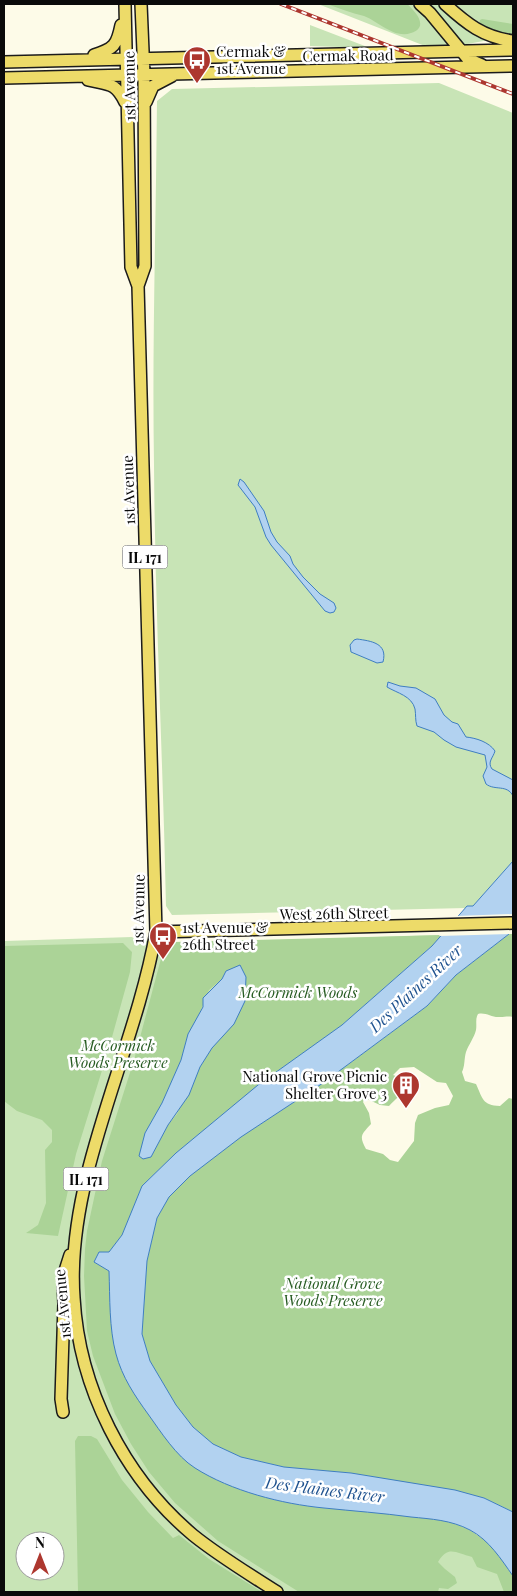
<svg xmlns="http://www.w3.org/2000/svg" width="517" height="1596" viewBox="0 0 517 1596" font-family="'Playfair Display',serif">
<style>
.green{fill:#c8e4b6;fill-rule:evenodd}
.forest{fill:#abd397;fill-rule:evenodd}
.water{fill:#b2d2f0;stroke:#3f7ec1}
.pier{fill:#fdfbe8}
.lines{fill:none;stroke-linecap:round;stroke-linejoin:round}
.major-casing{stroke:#1b1b1b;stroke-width:14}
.major{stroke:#eddb69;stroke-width:11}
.rail-casing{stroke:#ad372f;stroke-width:4}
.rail{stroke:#fff;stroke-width:2;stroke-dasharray:5.5;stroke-linecap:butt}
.labels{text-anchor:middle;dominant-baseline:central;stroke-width:5;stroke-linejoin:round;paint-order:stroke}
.shield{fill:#fff;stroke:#545454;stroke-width:1}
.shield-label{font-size:14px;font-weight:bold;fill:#0a0a0a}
.poi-label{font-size:15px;fill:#0a0a0a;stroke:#fff;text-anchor:start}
.street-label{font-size:15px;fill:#0a0a0a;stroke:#fff}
.park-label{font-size:15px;font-style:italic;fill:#265b21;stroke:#fff}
.water-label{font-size:16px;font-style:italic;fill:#1f528f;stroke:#fff}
</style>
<rect width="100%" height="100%" fill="#fdfbe8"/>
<path class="green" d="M318 4H416L448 45 425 46Z
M425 4H440L489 40 462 45Z
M449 4H513V38L489 33Z
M310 25 370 48 310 46Z
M439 83 513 113V861L473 906H467L466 908 172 915 166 906C163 759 155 612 154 465 152 344 156 223 157 101L172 89Z
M442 935 342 1025 363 1510 449 1521 513 1576V1592H4V941L132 937 136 940 181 943ZM25 1541H55V1571H25Z"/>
<path class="forest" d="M327 4H407C415 11 430 27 411 33 394 39 378 21 364 16 351 13 339 8 327 4Z
M482 19 513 24V38L499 36 479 24 480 20Z
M509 934H513V1017C508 1016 505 1017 500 1017 492 1018 486 1012 478 1014 475 1019 477 1024 476 1030 474 1038 469 1044 466 1052 464 1059 465 1066 462 1072L465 1081 476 1084C483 1099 482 1105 500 1106L509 1098 513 1099V1512L484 1498 351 1473 284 1467 241 1457 213 1444 193 1427 176 1405 150 1361 142 1334 147 1261 157 1218 169 1197 190 1176 241 1137 323 1083 427 1006 456 975ZM414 1067 437 1082 446 1083 453 1096 449 1105 435 1108 418 1115 415 1123 414 1141 398 1162 390 1160 383 1154 366 1149C359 1136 361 1135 371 1124L369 1113 363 1102 365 1098 380 1105 389 1106C397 1098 401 1093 412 1094L417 1089 412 1082 393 1075 400 1068Z
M442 935 432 946 342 1025 258 1085 176 1153 142 1186 122 1235 109 1252 94 1262 109 1271 110 1310 116 1353 141 1404 168 1442 194 1467 323 1508 363 1510 449 1521 470 1530 486 1541 498 1554 513 1576V1592H504L497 1574 477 1567 472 1557C456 1553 448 1545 438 1562L445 1569 455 1577 457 1583 448 1589 439 1588 438 1592H299L218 1541 175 1503 149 1472 131 1444 115 1414 93 1356 87 1331 84 1276 85 1249 87 1231 102 1161 134 1060 163 951 167 945 174 942ZM226 971 212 1048 200 1067 177 1114 168 1125 151 1157 145 1133 162 1103 181 1060 188 1034 196 1022 209 990 222 979Z
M123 943 132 952 130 972 109 1048 76 1154 58 1236 26 1233 38 1225 46 1203 45 1150 52 1142V1130L42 1120 17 1111 4 1101V946Z
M78 1436H91L97 1439 122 1480 148 1512 173 1538 179 1535 209 1559 262 1592H78L75 1441Z"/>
<path class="water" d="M240 479 244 482 264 511 271 532 277 542 290 556 293 564 303 577 320 594 334 603 336 608 334 612 330 613 325 611 271 545 266 537 255 507 238 485Z
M357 639C371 641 388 643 383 662L377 663 351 652 350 645 354 640Z
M388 682 400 686 416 688 435 699 444 715 452 722 458 724 466 737C476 738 489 742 495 751 493 758 487 762 492 769L513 780V796C507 784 495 791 486 784L483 776 487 767 485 755 456 747 444 740 434 732 417 726C415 720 416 715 415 709 412 696 397 693 387 687Z
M513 861V926L509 934 456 975 427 1006 323 1083 241 1137 190 1176 169 1197 157 1218 147 1261 142 1334 150 1361 176 1405 193 1427 213 1444 241 1457 284 1467 351 1473 455 1490 484 1498 513 1512V1576C501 1559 489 1540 470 1530 451 1520 431 1519 411 1517 382 1513 353 1511 324 1508 282 1504 231 1491 195 1468 176 1456 161 1432 148 1414 135 1396 122 1377 116 1354 109 1328 110 1298 109 1271L94 1262 99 1252H109L122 1235 142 1186 176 1153 258 1085 342 1025 432 946 467 906H473Z
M240 965 246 977 245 1001 234 1024 212 1048 200 1067 189 1095 168 1125 151 1157 143 1159 139 1156 145 1133 162 1103 181 1060 188 1034 203 1007V998L222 979 226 971Z"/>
<path class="pier" d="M513 914V931L512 934 439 936 456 916Z"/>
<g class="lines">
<g class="major-casing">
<path id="major" d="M125 4 131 267 138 286 156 932C141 1015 107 1093 87 1175 77 1216 71 1257 74 1298 79 1388 124 1477 193 1535 219 1556 249 1574 277 1592
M420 4 430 13 468 59 482 65
M445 4C467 24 483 37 513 41
M94 55C114 49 117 45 121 25
M4 62 513 50
M4 78 513 66
M88 80C109 85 115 82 125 102
M146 102 153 86 172 76
M138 286 145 266 144 75 141 4
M156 932 513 923
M63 1412 61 1399 64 1304 63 1277 70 1255"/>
</g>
<use href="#major" class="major"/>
<g class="rail-casing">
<path id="rail" d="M281 4 513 94"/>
</g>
<use href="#rail" class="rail"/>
</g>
<defs>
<g id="bus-pin" transform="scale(1.4375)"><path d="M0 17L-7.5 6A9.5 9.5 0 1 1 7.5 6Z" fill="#ad372f" stroke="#fff"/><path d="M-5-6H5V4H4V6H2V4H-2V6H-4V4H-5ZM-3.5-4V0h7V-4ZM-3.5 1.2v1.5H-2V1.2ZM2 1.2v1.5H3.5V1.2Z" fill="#fff"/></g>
<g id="building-pin" transform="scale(1.4375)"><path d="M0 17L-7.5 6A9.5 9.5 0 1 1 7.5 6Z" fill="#ad372f" stroke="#fff"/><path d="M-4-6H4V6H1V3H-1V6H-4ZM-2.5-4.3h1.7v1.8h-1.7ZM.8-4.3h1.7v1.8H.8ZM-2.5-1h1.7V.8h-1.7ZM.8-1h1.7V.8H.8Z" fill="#fff"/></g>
</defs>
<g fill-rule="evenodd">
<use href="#bus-pin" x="197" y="60"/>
<use href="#bus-pin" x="163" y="936"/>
<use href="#building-pin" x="406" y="1085"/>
</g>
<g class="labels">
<g class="shield">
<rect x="122.5" y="545.5" width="45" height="23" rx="4"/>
<rect x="63.5" y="1167.5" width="45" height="23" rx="4"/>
</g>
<g class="shield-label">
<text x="145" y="557">IL 171</text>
<text x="86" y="1179">IL 171</text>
</g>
<g class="poi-label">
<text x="216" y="51">Cermak &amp;<tspan x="216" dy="17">1st Avenue</tspan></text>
<text x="182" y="927">1st Avenue &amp;<tspan x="182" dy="17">26th Street</tspan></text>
<text x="387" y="1076" text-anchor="end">National Grove Picnic<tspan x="387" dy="17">Shelter Grove 3</tspan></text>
</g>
<g class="street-label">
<text transform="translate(348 55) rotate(-1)">Cermak Road</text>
<text transform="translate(129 86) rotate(-91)">1st Avenue</text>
<text transform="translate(128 490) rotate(-92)">1st Avenue</text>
<text transform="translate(138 909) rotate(-89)">1st Avenue</text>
<text transform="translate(334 913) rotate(-1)">West 26th Street</text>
<text transform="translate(62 1304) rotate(-95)">1st Avenue</text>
</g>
<g class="park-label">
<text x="298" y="992">McCormick Woods</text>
<text x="118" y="1045">McCormick<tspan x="118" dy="17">Woods Preserve</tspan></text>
<text x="333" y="1283">National Grove<tspan x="333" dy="17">Woods Preserve</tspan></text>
</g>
<g class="water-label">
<text transform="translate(415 988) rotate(-43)">Des Plaines River</text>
<text transform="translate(325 1489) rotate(7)">Des Plaines River</text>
</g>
</g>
<rect width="517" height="1596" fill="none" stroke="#0a0a0a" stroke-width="10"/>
<g transform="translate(40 1556)"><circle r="24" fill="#ffffff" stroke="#9d9d9d"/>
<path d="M0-4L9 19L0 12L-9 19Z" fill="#ad372f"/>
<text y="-8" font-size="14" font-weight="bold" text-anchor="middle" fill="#0a0a0a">N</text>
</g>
</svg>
